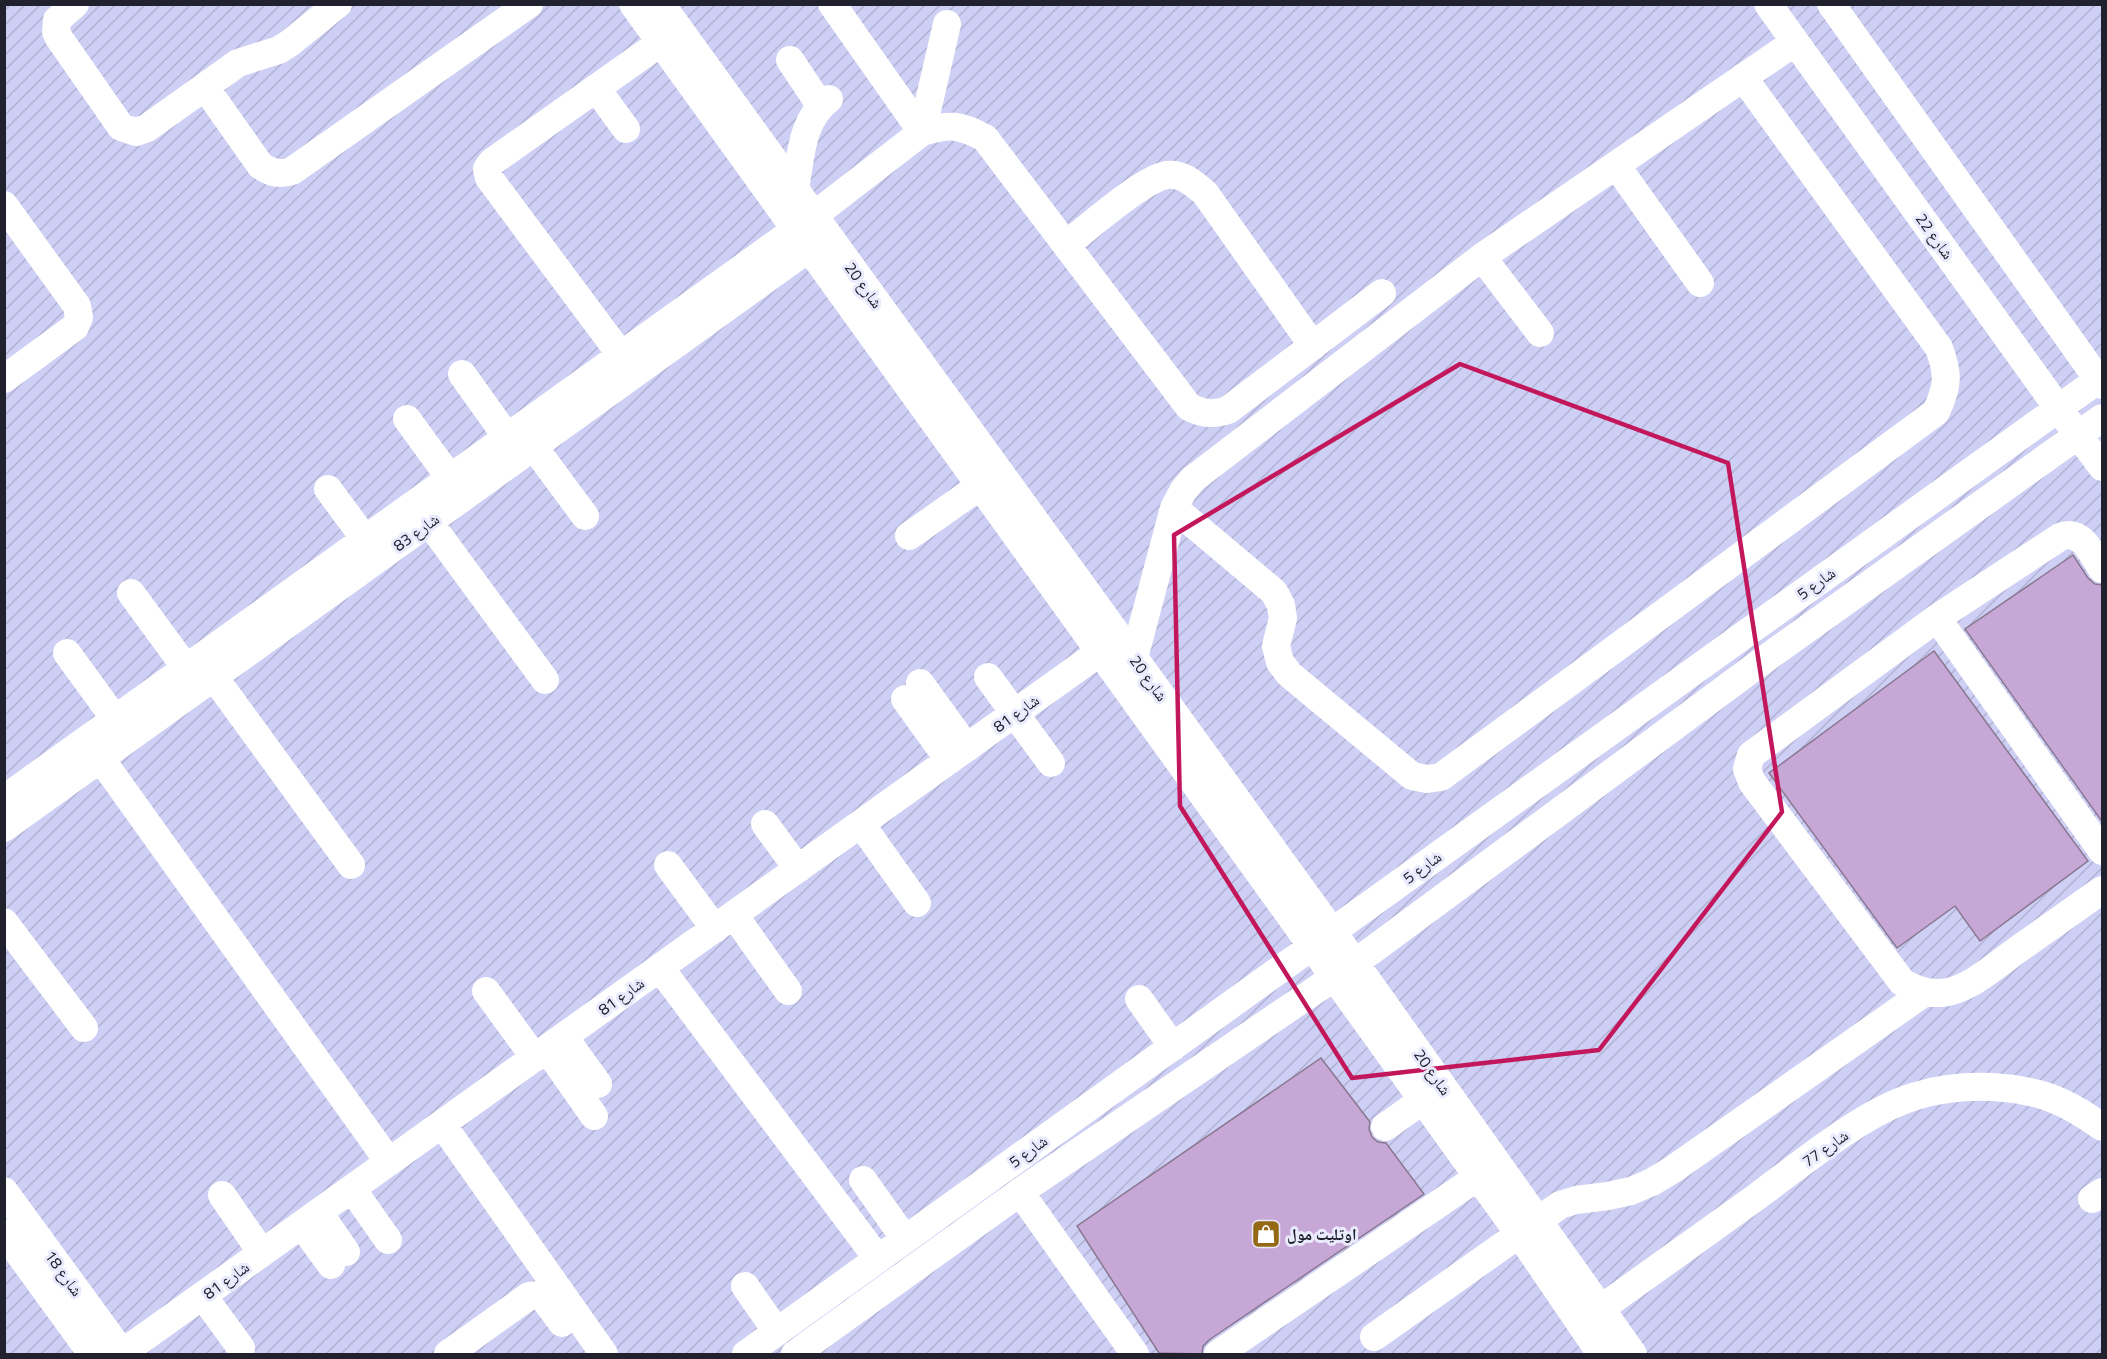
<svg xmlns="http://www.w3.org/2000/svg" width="2107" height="1359" viewBox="0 0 2107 1359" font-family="'Titillium Web','Noto Naskh Arabic',sans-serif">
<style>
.industrial{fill:url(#industrial-furrows)}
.building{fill:#c7a7d5;stroke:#897891;stroke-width:1.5}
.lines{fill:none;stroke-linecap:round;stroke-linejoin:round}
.minor{stroke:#fff;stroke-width:28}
.marked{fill:none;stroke:#c2185b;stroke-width:4.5;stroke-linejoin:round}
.labels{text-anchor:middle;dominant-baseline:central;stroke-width:6;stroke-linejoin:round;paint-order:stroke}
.street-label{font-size:16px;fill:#21212d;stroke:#e9eafd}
.poi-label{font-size:16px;font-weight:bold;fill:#21212d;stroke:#e9eafd;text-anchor:start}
</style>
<defs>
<pattern id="industrial-furrows" width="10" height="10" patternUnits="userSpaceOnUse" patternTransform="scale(1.5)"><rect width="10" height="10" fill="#cecff5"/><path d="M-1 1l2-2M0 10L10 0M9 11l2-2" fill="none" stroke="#b1b1d2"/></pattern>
</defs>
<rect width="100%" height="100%" fill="#dbdbfb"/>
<path class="industrial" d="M5 5H2102V1354H5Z"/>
<path class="building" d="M2073 555 2088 578 2095 584 2103 585V823L1965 629Z
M1934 651 2088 861 1980 941 1955 906 1897 948 1769 773Z
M1321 1058 1370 1122 1369 1129 1372 1137 1378 1142 1386 1143 1424 1194 1209 1340 1203 1346 1202 1354 1159 1353 1077 1226Z"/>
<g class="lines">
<path class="minor" d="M75 4 57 20 56 32 59 38 121 127 136 132 147 128 238 63 279 50 290 43 338 4
M633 4 1520 1235 1601 1354
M661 4 1355 963 1633 1354
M832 4 922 132
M1768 4 2058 408 2102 467
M1831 4 2102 385
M790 60 820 105
M205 87 260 165C270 173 280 175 292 171L529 4
M596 88 626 129
M922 132 947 24
M1616 165 1700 283
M795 189C801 156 801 120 829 99
M4 205 77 306 79 317 75 327 4 379
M1066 245C1087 228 1144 178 1167 175 1183 173 1194 184 1205 193L1313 346
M1482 257 1540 333
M621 355 489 178 487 169 492 162 660 43
M462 374 507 437
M407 419 461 493
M534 447 585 516
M328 489 365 539
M1174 508 1274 592 1281 605 1283 618 1276 646 1280 662 1289 674 1412 776 1427 779 1441 777 1936 412C1948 386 1949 375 1939 348L1743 77
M429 522 545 680
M909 536 980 486
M2102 569C2092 554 2082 528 2060 537L1937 618 1751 755 1747 769 1752 782 1902 982C1914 989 1926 994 1941 993 1969 991 1997 964 2020 948 2047 929 2075 909 2102 890
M131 593 186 668
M1937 618 2102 851
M67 653 115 719
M1134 658 1174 508 1183 491 1193 479 1482 257 1795 42
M214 677 351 865
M988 677 1051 763
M920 683 967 748
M905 699 949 760
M101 759 389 1162
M4 799 795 230 922 132C949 124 959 124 985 138L1189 407C1204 414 1213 415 1228 410L1382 293
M765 824 798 869
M861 824 917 903
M4 828 823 238
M668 865 715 929
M734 915 788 991
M4 922 84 1028
M660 968 878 1259
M486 991 535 1058
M1139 999 1173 1047
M564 1037 598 1084
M547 1049 594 1116
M442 1124 604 1354
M1385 1127 1423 1100
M863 1180 905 1239
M352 1189 388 1240
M4 1191 123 1354
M1020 1192 1135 1354
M222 1195 262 1253
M2092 1199 2102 1192
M319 1213 346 1252
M302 1225 331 1265
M4 1233 92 1354
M745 1286 777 1332
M203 1296 241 1348
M1585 1320C1641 1280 1698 1239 1755 1198 1800 1165 1864 1111 1916 1096 1941 1088 1967 1086 1993 1087 2039 1090 2065 1100 2102 1127
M1374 1337 1560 1205 1576 1200 1608 1196 1631 1191 1652 1182 1672 1170 1925 992
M121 1354 1114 642
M448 1354 529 1296 539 1295 545 1300 562 1323
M746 1354 2098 380
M795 1354 1020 1192 1355 963 1772 654 2102 418
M1218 1354 1478 1177"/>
</g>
<path class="marked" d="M1460 364 1728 463 1782 812 1599 1050 1352 1078 1180 806 1174 535Z"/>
<defs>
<g id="shop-square" transform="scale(1.5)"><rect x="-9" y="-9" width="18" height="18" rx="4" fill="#946814" stroke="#e9eafd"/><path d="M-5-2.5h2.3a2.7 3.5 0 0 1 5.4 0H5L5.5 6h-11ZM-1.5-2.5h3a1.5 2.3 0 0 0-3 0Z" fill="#fff"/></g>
</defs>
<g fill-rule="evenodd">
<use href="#shop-square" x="1266" y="1234"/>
</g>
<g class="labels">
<g class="street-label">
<text transform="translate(1935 236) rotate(54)">شارع 22</text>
<text transform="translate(864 285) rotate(54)">شارع 20</text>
<text transform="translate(416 532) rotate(-36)">شارع 83</text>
<text transform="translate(1816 583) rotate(-36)">شارع 5</text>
<text transform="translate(1149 678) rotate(54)">شارع 20</text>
<text transform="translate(1016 713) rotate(-36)">شارع 81</text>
<text transform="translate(1422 867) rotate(-36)">شارع 5</text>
<text transform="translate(621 996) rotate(-36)">شارع 81</text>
<text transform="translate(1433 1072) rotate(55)">شارع 20</text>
<text transform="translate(1825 1148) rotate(-35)">شارع 77</text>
<text transform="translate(1028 1151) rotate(-36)">شارع 5</text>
<text transform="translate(64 1273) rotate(54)">شارع 18</text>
<text transform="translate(226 1280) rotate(-36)">شارع 81</text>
</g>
<g class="poi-label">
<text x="1287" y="1234">اوتليت مول</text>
</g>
</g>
<rect width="2107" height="1359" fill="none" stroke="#21212d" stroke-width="12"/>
</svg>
